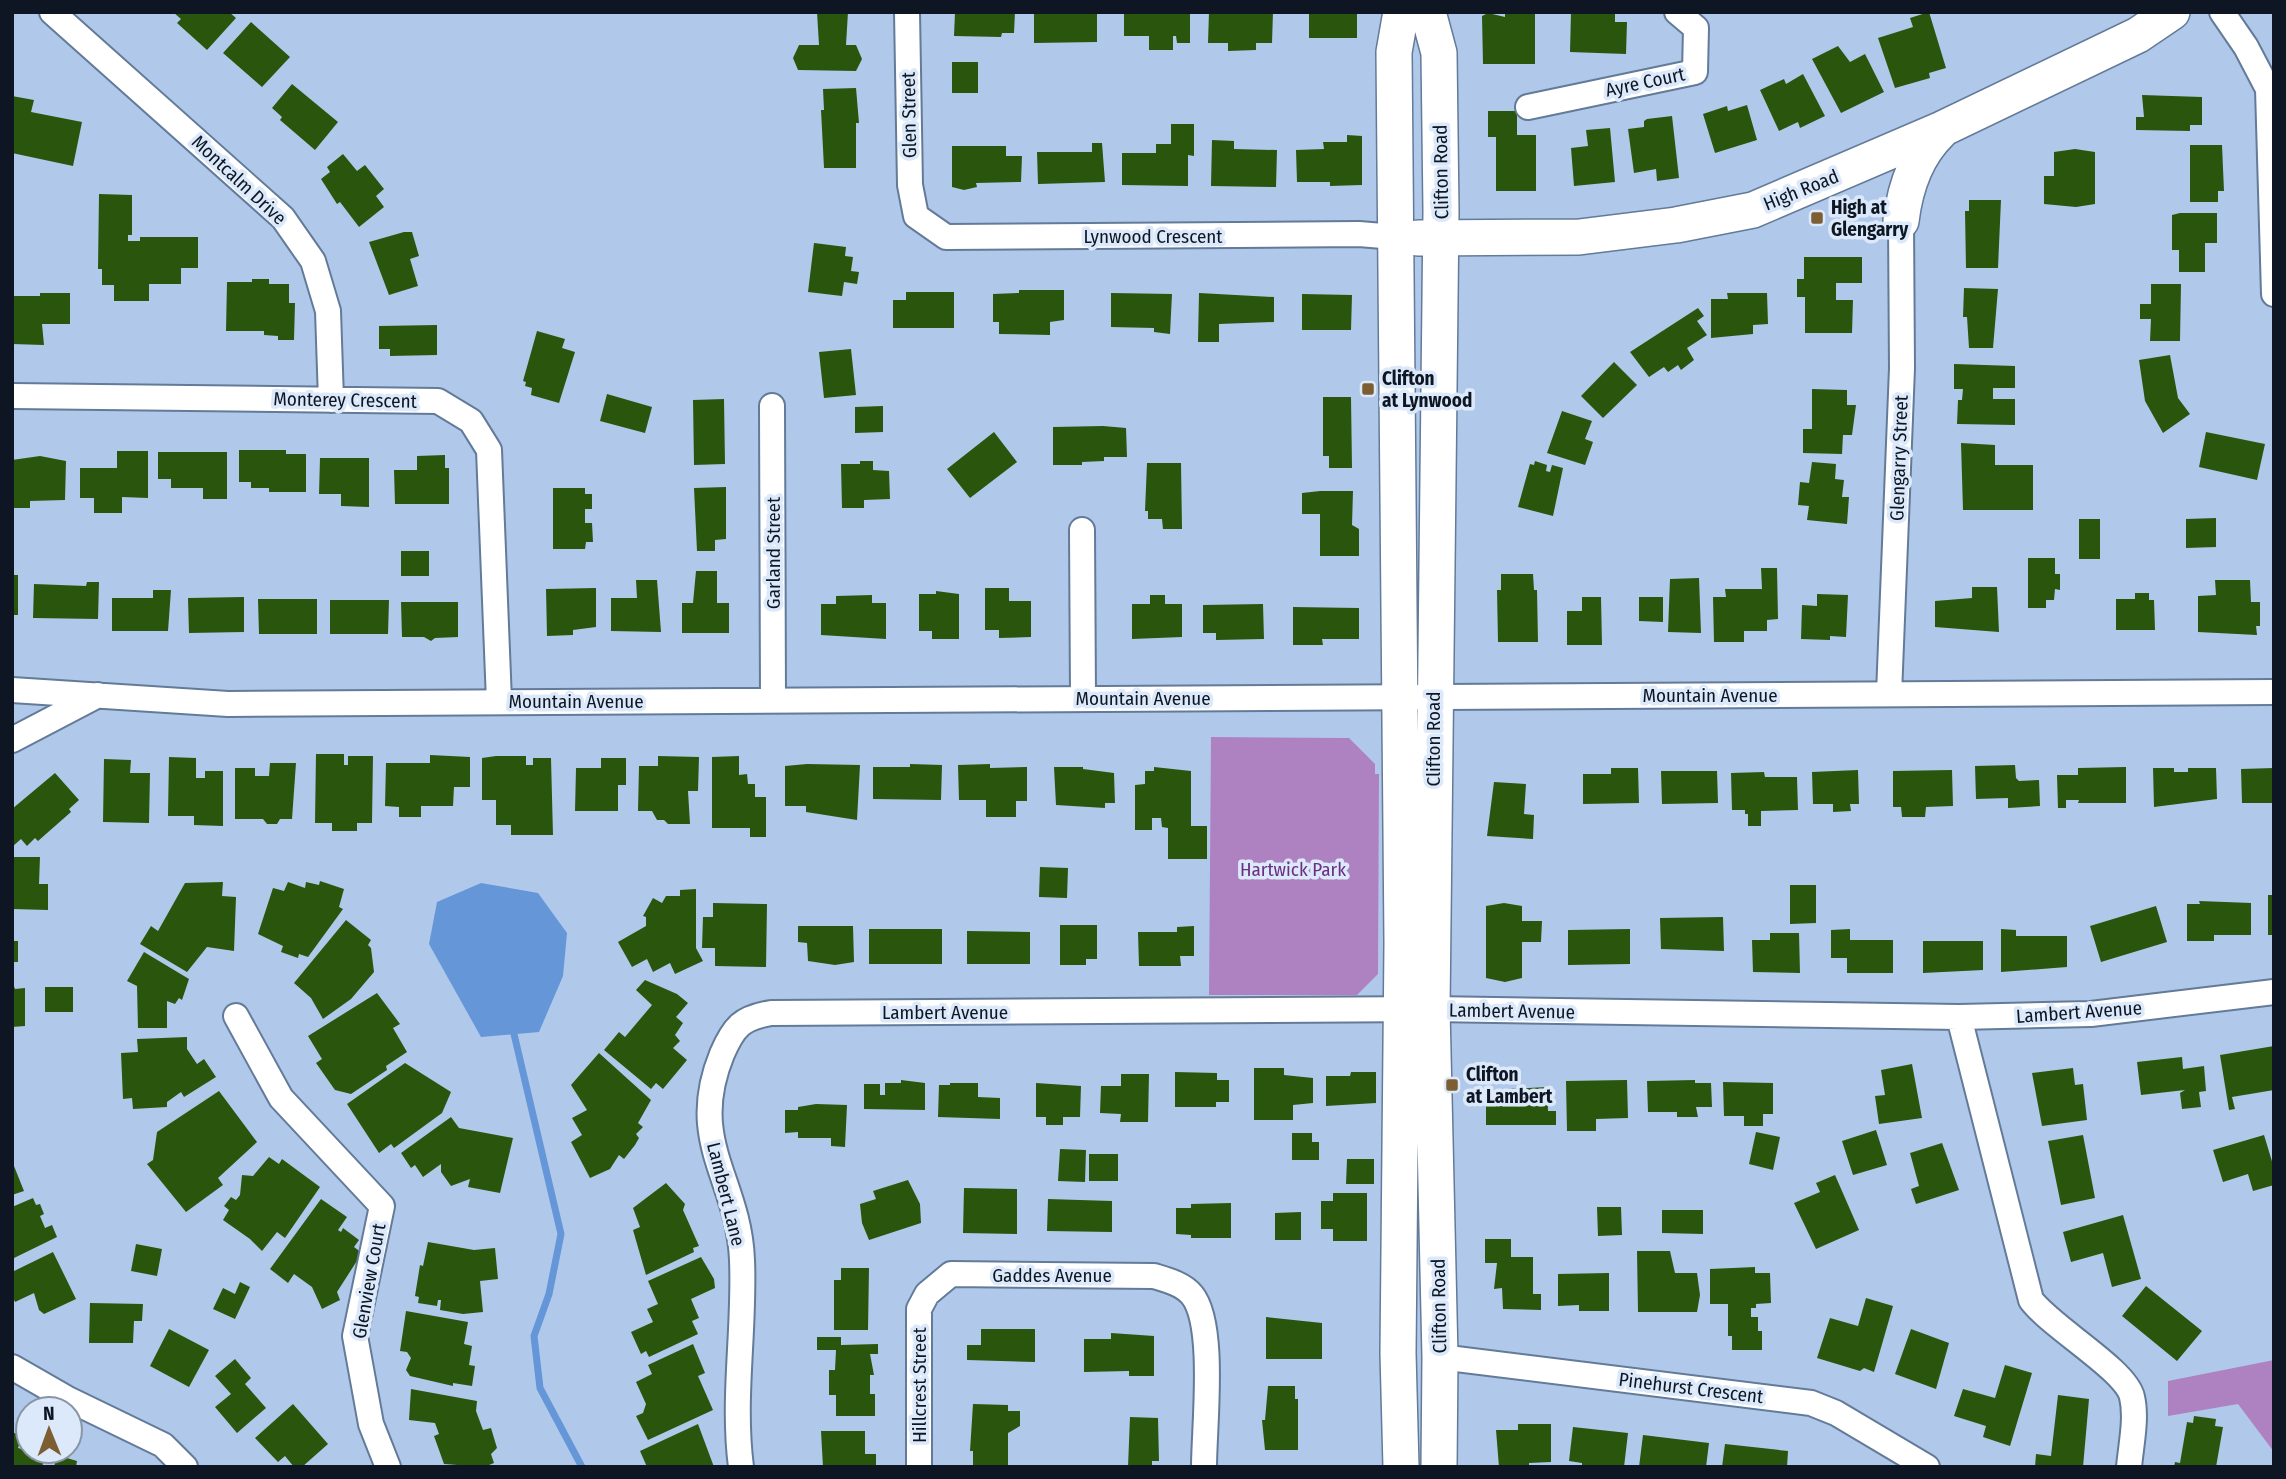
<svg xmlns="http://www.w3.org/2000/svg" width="2286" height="1479" viewBox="0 0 2286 1479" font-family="'Fira Sans Condensed',sans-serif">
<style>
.green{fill:#ae82c0}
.water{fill:#6596d7}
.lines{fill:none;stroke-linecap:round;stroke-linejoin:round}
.stream{stroke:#6596d7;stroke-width:7}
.building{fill:#2a550c}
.street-casing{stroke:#637a98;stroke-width:28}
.secondary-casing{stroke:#637a98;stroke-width:38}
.street{stroke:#fff;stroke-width:24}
.secondary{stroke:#fff;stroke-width:35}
.poi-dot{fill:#7c5e32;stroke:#dce9fa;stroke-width:2.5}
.labels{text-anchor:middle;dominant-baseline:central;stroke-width:7;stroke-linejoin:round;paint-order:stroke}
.street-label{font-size:19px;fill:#0d1622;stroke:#dce9fa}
.poi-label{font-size:19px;font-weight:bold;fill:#0d1622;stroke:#dce9fa;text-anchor:start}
.park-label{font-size:19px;fill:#6a2f80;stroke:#dce9fa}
</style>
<rect width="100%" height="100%" fill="#b0c9eb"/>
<path class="green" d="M1211 737 1349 738 1375 764V774H1379L1378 974 1357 995H1209Z
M2274 1360V1452L2238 1404 2168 1416V1381Z"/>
<path class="water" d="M481 883 538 893 567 933 563 976 539 1032 481 1037 429 944 437 902Z"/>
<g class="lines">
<path class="stream" d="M514 1034 561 1234 549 1294 534 1336 540 1388 582 1467"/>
</g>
<path class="building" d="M173 12H229L236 18 207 50 177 23 181 19Z
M817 12H848L846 45H856L862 59 856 71 798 70 793 58 799 45H819Z
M955 12H1015L1014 33H1002L1001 37 954 36Z
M1034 12H1097V42L1034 43Z
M1124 12H1190V43H1177L1176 36H1173V50H1149V36H1124Z
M1209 12H1273L1272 43H1256V50L1228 51V43H1208Z
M1309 12H1357V38H1309Z
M1505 12H1535V64H1483L1482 16 1488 13 1505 17Z
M1571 12H1615V22H1627L1626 54 1570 52Z
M1929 12 1946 68 1929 73 1930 78 1895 88 1878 38 1913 27 1910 18Z
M251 22 290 57 262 87 223 53Z
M1838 46 1850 62 1865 54 1884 92 1841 113 1812 59Z
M952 62H978V93H952Z
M1803 74 1825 116 1800 128 1798 122 1779 131 1760 90 1784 79 1786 84Z
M292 84 338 122 315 150 280 120 282 117 272 108Z
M856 88 859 123H856V168H824L821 110H824L823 89Z
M2142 95 2202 97V125H2190V131L2136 130V117H2144Z
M12 96 34 100 31 112 82 122 73 166 12 153Z
M1747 105 1757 140 1715 153 1703 114 1727 106 1728 111Z
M1488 111H1517V135H1536V191H1496V137H1488Z
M1672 116 1679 178 1657 181 1656 169 1634 173 1628 129 1644 127V121L1647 119Z
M1171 124H1194V156L1188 155V186L1122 185V153H1156V144H1171Z
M1610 128 1615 182 1574 186 1571 148 1588 146 1586 130Z
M1347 135 1362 136V185L1330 186V182H1297L1296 150 1324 149 1323 142H1347Z
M1212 140 1234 141V149L1277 150 1276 187 1211 186Z
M1092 143H1102L1105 182 1038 184 1037 152H1092Z
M2190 145H2222L2224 191H2218V202H2190Z
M952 146H1006V156H1022L1021 182 976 183 977 187 964 190 952 187Z
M2075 149 2095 152V204L2076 207 2044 204V176H2054V152Z
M343 154 357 171 365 165 384 189 376 196 384 207 359 227 340 202 337 204 321 179 330 172 327 167Z
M99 194 132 195V235H128V241H140V237H198V268H181V284H149V301H114V285H102V269H98Z
M1969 200H2001L1998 268H1966L1965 211H1969Z
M2180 213H2217V243H2205V272H2179V250H2172V215Z
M404 232H412L419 256 410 259 418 286 389 295 369 242Z
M814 243 846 247 845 256 853 257 851 271 859 272 857 284 844 282 842 296 808 292Z
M1804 257H1862V283H1836V300H1853L1852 333H1805V297H1797V279H1804Z
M252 279H269V284H289V303H295L294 340H278V336L264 335V331H226L227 282H252Z
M2151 284H2181L2180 341H2150L2151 319H2140V304H2151Z
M1964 288 1998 289 1993 348H1969L1967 317H1963Z
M1019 290H1064V320L1050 322V335L999 334V322H993V294L1019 293Z
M906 292H954V328H893V300H906Z
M40 293H70V324H42L44 345 12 344V296H40Z
M1111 293 1172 294 1170 334 1154 332V328L1111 327Z
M1199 293 1274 297V322L1219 324V342H1198Z
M1727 293H1767L1768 324 1753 325V334L1711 338V299H1728Z
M1302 294 1352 295 1351 330H1302Z
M1698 308 1704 316 1697 321 1707 335 1687 348 1694 360 1681 370 1678 365 1668 372 1664 367 1649 377 1630 352Z
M437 325V355L390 356V349H379V326Z
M537 331 565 339 562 348 575 352 559 403 531 395 532 388 525 386 526 382 523 381Z
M851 349 856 395 824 398 819 352Z
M2170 355 2178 398 2190 414 2163 433 2145 401 2139 360Z
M1614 362 1637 385 1603 418 1581 396Z
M1954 364 2015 366V388H1993V399H2015V425L1957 424 1958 400H1962L1963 389H1954Z
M1812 389 1847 390V405H1856L1852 435H1843L1842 454 1803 453V429H1812Z
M607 394 652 407 645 433 600 421Z
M1323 397H1351L1352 468H1329V456H1323Z
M724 399 725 464 694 465 693 400Z
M883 406V432L855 433V407Z
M1562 411 1592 421 1585 439 1593 442 1585 465 1547 453Z
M1103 426 1126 428 1127 457H1104V461L1082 462V465H1053V427Z
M994 432 1017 462 970 498 947 469Z
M2206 432 2265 444 2257 480 2199 467Z
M1961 443 1995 445V465H2033V510H1963Z
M239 450H286V454H306V492H269V488H251V482H239Z
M117 451H148V498L122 497V513H94V498H80V468H117Z
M158 452H227V499H203V488H171V479H158Z
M445 455V468H449V504H395L394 470H417V456Z
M40 456 66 461 65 500 30 501V508H12V460Z
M320 458H369V507L341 506V494H319Z
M860 461H873V470L889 471 890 499 864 500V508H842L841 464H860Z
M1535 461 1547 465 1546 471 1550 472 1552 465 1563 468 1553 516 1518 507 1530 464 1534 465Z
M1812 462 1836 464 1835 479 1844 480 1842 497H1849L1847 524 1807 520 1809 506 1798 505 1800 482 1809 483Z
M1147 463H1181L1182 529H1163L1162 519H1148V511H1145Z
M726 487V539L715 540V551H697L694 488Z
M553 488H585V494H592V509H585V523H592L593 542H586L585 549H553Z
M1320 491H1353L1352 525 1359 529V556H1320V514H1302V493Z
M2216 518V547L2186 548V519Z
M2079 519H2100V559H2079Z
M401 551H429V576H401Z
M2028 558H2055V574H2060V590L2055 589 2054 600H2046V608H2028Z
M1761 568H1777L1778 619 1767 620V631H1744V642H1714L1713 597H1726L1725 589H1762Z
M696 571H717V603H729V633H682V603H693Z
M1501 574H1533L1534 590H1537L1538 642H1498L1497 590H1501Z
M12 575H18V615H12Z
M1699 578 1701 633 1668 632 1670 579Z
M636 580H657L661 632 611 631V598H637Z
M2215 580H2250L2251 602H2260V626H2256L2257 635 2198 632V596L2216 595Z
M87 582H99L98 619 33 618 34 584 86 586Z
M1972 587H1997L1999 632 1935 627V601L1972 598Z
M596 588V627L573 630V635L547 636 546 589Z
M985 588H1009V601H1031V637L999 638V630H985Z
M153 590H171L168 631H112V598H153Z
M936 591 959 594V639H932V631H919V594H936Z
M2135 593H2149V600H2154L2155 630H2116V599H2135Z
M1817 594 1848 595 1846 637 1830 636V640L1801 639 1802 605 1817 606Z
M872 595V603H886V639L821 635V604H836V596Z
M1150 595H1165V604H1182V637L1132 639V604H1150Z
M244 597V632L189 633 188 598Z
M1582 597H1601L1602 645H1567V611H1582Z
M1639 597H1663V622L1639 621Z
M258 599H317V634H259Z
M330 600H389L388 634H330Z
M401 602H458V637L435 638 431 641 424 637H402Z
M1263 604 1264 639 1216 640V633H1203V605Z
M1293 607 1359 608V639H1322L1323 645H1293Z
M316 754H344V765H348V756H373L372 823H357V831H332V823H315Z
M430 755 470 757V787H454L453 806H421V817H399V807L385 806 386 763H430Z
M496 756H526V765H533V758H551L553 835H511V825H496V800H482V758Z
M658 756 699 757 698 791H688L690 824H668L664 820H657L652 811H638L639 766H658Z
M739 756V775L747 774 748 784H755V797H766V837H750V828H712V757Z
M169 757 196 758V778H205V771H223V826L194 825V816H168Z
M601 758H626V785H618V811H575L576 768H601Z
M104 759 131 760 130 773H150L149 823 103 822Z
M270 763H296L292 819H280L277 824H267L263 819H235V768H255V776H269Z
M807 764 860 765 857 820 806 812V806H785V766Z
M910 764 942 765 941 800 873 799V767H910Z
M990 764V768L1027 767V801H1016V817H986V800H959L958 765Z
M2015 765 2016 778 2019 781 2039 780 2040 806 2008 808V798L1976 799 1975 766Z
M1054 767H1083V769L1114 773 1115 803H1105V808L1056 805Z
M1154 767 1191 771V826H1207V859H1168V828L1162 827 1161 818H1152V830H1135V785L1145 784V771H1154Z
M2126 767V803H2078L2079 800H2066V808H2058L2057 775H2078V768Z
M1611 768H1638L1639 803 1583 804V774H1611Z
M2153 768H2174V772H2188V768H2216L2217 799 2154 807Z
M2274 768V803H2242L2241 769Z
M1858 770 1859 804H1850L1851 811 1833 812V804H1813L1812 772Z
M1952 770 1953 806 1926 807 1925 817H1902L1901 807H1893V771Z
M1661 771H1717L1718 803 1662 804Z
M1764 772 1765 777H1797L1798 810 1761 811V826H1748V814H1745V810H1732L1731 773Z
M55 773 79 800 69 809 71 812 38 841 35 838 27 846 21 839 12 847V809Z
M1494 782 1526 784 1524 814 1534 815 1533 839 1487 836Z
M12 857H40L39 884H48V910L12 909Z
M1040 867 1068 868 1067 898 1039 897Z
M320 881 344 889 339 907 343 909 308 957 299 954 298 958 281 952 283 946 258 934 273 888 284 891 288 882 305 888 306 882 319 885Z
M223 882 222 896 236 897 234 951 207 947 187 972 140 944 151 926 158 931 185 883Z
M1790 885H1816V923L1790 924Z
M696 889V948L703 961 675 974 670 963 653 972 647 959 632 967 618 942 646 926V917L643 916 653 898 662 903 666 896H680V890Z
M2268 895H2274V935H2268Z
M2199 901 2251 903V935H2214V941H2187V904H2200Z
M713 903 767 904 766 967 715 966V948H702L703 917H713Z
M1504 903 1522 906V921H1542L1541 942H1522V978L1505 982 1486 978V906Z
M2156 906 2167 942 2101 962 2090 926Z
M1723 917 1724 951 1661 949 1660 918Z
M346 920 371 940 368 945 371 948 374 972 351 999 323 1019 311 998 294 983Z
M1060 925H1097V959H1086V965H1060Z
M798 926H853L854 962 835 965 808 961 807 943 798 942Z
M1194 926V956H1180L1181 966H1139L1138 932H1177V927Z
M869 929H942V964H869Z
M1630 929V964L1568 965V930Z
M1850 929V940H1893V973H1847V958H1831V930Z
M2001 929 2016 930V936H2067V967L2001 972Z
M967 931 1030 932V964H967Z
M1770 933H1799L1800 973 1753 972 1752 940H1770Z
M12 941H18V962H12Z
M1923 941H1983V970L1923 973Z
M144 952 189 979 182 1000 179 998 175 1004 167 1001V1028H138L137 986 127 981Z
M645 980 677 994 688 1003 676 1017 683 1023 675 1035 680 1041 673 1048 687 1060 663 1089 656 1083 651 1089 604 1050 619 1032 625 1037 652 1005 636 990Z
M12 981 15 989 25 988V1026L12 1027Z
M45 987H73V1012H45Z
M377 993 400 1024 393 1028 407 1052 386 1066 387 1070 351 1094 335 1090 316 1063 322 1059 308 1036Z
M187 1037V1049L197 1064 204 1059 216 1077 184 1097 181 1092 167 1102V1107L133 1109 132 1098 123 1099 121 1053 138 1052 137 1039Z
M2274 1046V1090L2232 1097 2235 1109 2229 1110 2220 1055Z
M599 1053 651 1100 638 1123 643 1127 636 1134 639 1138 635 1145 624 1159 619 1155 610 1169 590 1178 571 1142 582 1135 572 1118 587 1110 571 1085Z
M2182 1057 2183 1069 2204 1066 2206 1091 2199 1092 2201 1107 2182 1109 2180 1093 2185 1090 2141 1095 2137 1062Z
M405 1063 451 1092 442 1113 394 1148 391 1144 379 1153 347 1104Z
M1912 1064 1922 1118 1879 1124 1875 1096 1885 1095 1881 1070Z
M1254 1068H1284V1075L1313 1078V1103L1293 1105V1120H1254Z
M2073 1068 2075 1085 2083 1084 2087 1120 2042 1126 2032 1073Z
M1175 1072 1217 1073V1080H1229V1102H1216V1107H1175Z
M1351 1072H1376V1103L1326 1106V1076H1350Z
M1121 1074H1149L1148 1122H1120L1121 1114 1100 1113 1101 1086H1121Z
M901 1080 925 1083V1110L864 1109V1084H880V1095H885V1083H901Z
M1627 1080 1628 1118 1596 1119V1131H1567L1566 1081Z
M1695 1080V1083H1711L1712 1107H1696L1698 1117H1677V1112H1648L1647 1081Z
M1723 1082 1773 1083V1114H1763V1126H1744V1116H1724Z
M950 1083H978V1097L1000 1098V1119L938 1117 939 1085H950Z
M1036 1083 1081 1086 1080 1117H1063V1125H1046V1117H1036Z
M1547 1087 1548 1111H1556V1125H1486V1090Z
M219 1091 257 1142 218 1178 223 1185 186 1212 147 1164 153 1160 157 1132Z
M816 1104 847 1105 845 1147 831 1146V1138H798V1132L785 1133V1110H798V1107Z
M451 1117 459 1128 513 1138 500 1193 468 1187 470 1179 451 1186 441 1172V1164L423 1177 415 1165 411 1168 401 1153Z
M1876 1130 1887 1165 1853 1175 1842 1141Z
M1756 1132 1780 1137 1773 1170 1749 1164Z
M1292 1133H1312V1142H1319V1160H1292Z
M2083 1135 2095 1198 2061 1205 2048 1141Z
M2264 1135 2274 1168V1185L2253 1191 2248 1174 2223 1182 2213 1150Z
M1942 1143 1959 1190 1916 1204 1911 1189 1919 1186 1910 1153Z
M1060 1149 1086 1150 1085 1182 1058 1181Z
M1089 1154H1118V1181H1089Z
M269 1157 279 1164 282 1159 320 1187 285 1238 277 1232 262 1251 250 1239 223 1220 229 1210 224 1206 231 1197 236 1200 240 1195 242 1175 253 1176Z
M1347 1159H1374V1184H1346Z
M12 1161 24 1191 12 1195Z
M1835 1175 1859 1230 1816 1249 1794 1203 1820 1192 1816 1183Z
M908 1180 920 1204 921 1223 869 1240 862 1223 860 1204 876 1199 873 1191Z
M666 1183 685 1204 683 1210 699 1246 693 1248 694 1252 646 1275 633 1230 640 1227 633 1208Z
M964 1188 1017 1189V1234L963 1233Z
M1333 1193H1367V1241H1333V1229H1321V1201H1333Z
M33 1198 36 1205 40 1204 44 1214 40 1216 45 1228 52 1225 57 1237 12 1259V1207Z
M321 1199 347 1217 338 1230 341 1232 343 1228 359 1240 354 1247 362 1253 337 1292 340 1300 322 1309 312 1287 294 1274 288 1283 270 1269Z
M1048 1199 1112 1201V1232L1047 1231Z
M1231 1203V1238H1191V1235L1176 1234V1208H1191V1204Z
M1597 1207H1621L1622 1235 1598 1236Z
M1662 1210H1703V1234L1662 1233Z
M1301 1212V1240H1275V1213Z
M2123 1215 2141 1279 2112 1287 2103 1253 2071 1262 2063 1232Z
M1485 1239H1511V1257H1533V1294H1541V1310L1503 1309 1502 1288 1494 1289 1497 1263H1485Z
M428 1242 474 1250 495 1248 498 1279 480 1281 483 1312 463 1314 440 1310 441 1300H438L437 1306 418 1303 419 1297 415 1296 420 1265 423 1266Z
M136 1244 162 1249 157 1276 131 1271Z
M1637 1251H1670L1675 1273H1697L1700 1295 1697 1312H1638Z
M53 1252 76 1299 44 1314 39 1310 34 1293 15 1302 12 1295V1272Z
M701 1257 714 1279 715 1288 691 1299 699 1318 692 1321 698 1334 649 1357 646 1351 641 1354 631 1332 653 1322 647 1309 658 1304 648 1281Z
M1755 1267V1273H1770L1771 1303 1756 1304V1308H1751V1317H1758V1331H1762V1350H1732V1336H1728V1304H1710V1269Z
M841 1268H869L868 1330H834V1280H841Z
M1609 1273V1311H1579V1305L1558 1306V1274Z
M240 1282 250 1287 235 1319 213 1309 223 1288 235 1294Z
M2146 1286 2202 1331 2177 1361 2122 1316Z
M1866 1298 1893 1306 1874 1372 1864 1368 1860 1371 1817 1358 1830 1318 1858 1326Z
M90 1303 143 1304 142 1321H134L133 1343H89Z
M406 1311 468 1322 464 1344 472 1346 469 1365 475 1366 472 1386 453 1383V1386L410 1376 406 1370 411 1358 407 1352 400 1351Z
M1266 1317 1322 1323V1359H1266Z
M169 1329 209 1350 189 1387 150 1366Z
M981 1329H1035V1362L967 1360V1345H981Z
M1911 1329 1949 1343 1936 1389 1895 1374Z
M1111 1333 1154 1336V1376H1129V1371L1084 1372V1339H1111Z
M817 1337H841V1345L878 1344V1354H870L874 1375H870V1394H875V1416H836V1395H829V1370H835L836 1350H817Z
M693 1344 705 1373 698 1376 713 1410 648 1440 636 1416 643 1413 646 1404 636 1382 652 1374 648 1365Z
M235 1359 251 1378 245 1384 266 1408 237 1433 215 1407 231 1394 215 1376Z
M2005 1365 2032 1373 2010 1446 1983 1437 1986 1426 1954 1416 1963 1389 1995 1398Z
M1268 1386H1295V1399H1298V1450H1265L1262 1420H1265Z
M411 1389 477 1401 476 1411 483 1430 491 1428 497 1448 491 1454 494 1463 484 1467 444 1464 434 1436 439 1434 435 1423 409 1420Z
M2058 1395 2089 1399 2083 1467H2035L2036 1454 2051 1456Z
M293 1404 328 1444 302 1467H294L285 1456 278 1462 255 1438Z
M973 1404 1008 1405V1411H1020V1426L1008 1433V1467H973V1451H970Z
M2194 1416 2216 1419 2215 1426 2223 1427 2216 1467H2174L2175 1462 2180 1463 2187 1422 2193 1423Z
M1130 1417 1158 1418 1159 1461H1152V1467H1128Z
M698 1424 714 1467H647L640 1451Z
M1518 1424H1551V1462L1529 1463V1467H1499L1496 1430H1518Z
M1573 1427 1628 1433 1624 1467H1582V1463L1569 1461Z
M821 1431H865V1454H876V1467H823Z
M12 1432 22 1436 18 1448 25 1450 28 1443V1451H47L42 1467H12Z
M1643 1435 1709 1443 1706 1467H1639Z
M1725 1444 1788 1451 1787 1467H1722Z
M57 1455 77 1461 76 1467H54Z"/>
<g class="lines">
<g class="street-casing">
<path id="street" d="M52 12 283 218 313 261 328 311 331 400
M907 12 910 185 916 216 946 237 1359 234 1395 237
M2222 12 2246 47 2268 89 2274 294
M1528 107 1695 72 1696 28 1677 12
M12 396 438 401 471 421 489 450 499 701
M772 406 773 699
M1082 530 1083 698
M12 690 228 704 2274 692
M1889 694 1902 368 1901 221
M12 740 98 695
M236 1016 281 1098 382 1206 355 1336 371 1424 388 1467
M1959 1017 2031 1300C2052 1328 2126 1370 2132 1397 2137 1418 2131 1445 2129 1467
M1440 1357 1811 1403 1836 1413 1927 1467
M12 1367 66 1398 163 1445 185 1467
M741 1467C732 1398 745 1329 742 1260 739 1179 686 1142 722 1054 734 1026 742 1018 771 1013L1432 1009 1959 1017 2091 1014 2274 992
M919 1467V1309L927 1294 951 1274 1154 1276C1167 1280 1183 1284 1192 1295 1216 1324 1204 1427 1204 1467"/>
</g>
<g class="secondary-casing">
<path id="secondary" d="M1401 12 1394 52 1402 943 1398 1353 1401 1467
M1428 12 1439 53 1441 211 1432 1009 1440 1357 1439 1467
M1901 221C1905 187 1916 155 1941 131
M1418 238 1579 237 1676 225 1753 210 1942 129 2138 35 2172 12"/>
</g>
<use href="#street" class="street"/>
<use href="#secondary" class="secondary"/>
</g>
<g class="poi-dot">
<rect x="1810" y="211" width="14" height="14" rx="3.5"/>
<rect x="1361" y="382" width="14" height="14" rx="3.5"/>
<rect x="1445" y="1078" width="14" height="14" rx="3.5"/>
</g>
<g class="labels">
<g class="street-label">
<text transform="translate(1645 82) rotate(-12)">Ayre Court</text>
<text transform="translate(909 115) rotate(-91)">Glen Street</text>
<text transform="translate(1441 172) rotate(-91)">Clifton Road</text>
<text transform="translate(239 180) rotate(43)">Montcalm Drive</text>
<text transform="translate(1801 190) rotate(-22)">High Road</text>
<text x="1153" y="236">Lynwood Crescent</text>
<text transform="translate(345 400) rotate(1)">Monterey Crescent</text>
<text transform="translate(1899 458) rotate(-88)">Glengarry Street</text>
<text transform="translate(773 553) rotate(-90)">Garland Street</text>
<text x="1710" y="695">Mountain Avenue</text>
<text x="1143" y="698">Mountain Avenue</text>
<text x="576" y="701">Mountain Avenue</text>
<text transform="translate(1433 739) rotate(-90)">Clifton Road</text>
<text transform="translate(1512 1011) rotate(1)">Lambert Avenue</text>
<text x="945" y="1012">Lambert Avenue</text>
<text transform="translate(2079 1012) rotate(-4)">Lambert Avenue</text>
<text transform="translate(726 1194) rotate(76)">Lambert Lane</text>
<text x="1052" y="1275">Gaddes Avenue</text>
<text transform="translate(369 1281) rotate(-80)">Glenview Court</text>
<text transform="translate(1439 1306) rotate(-91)">Clifton Road</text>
<text transform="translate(919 1385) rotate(-90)">Hillcrest Street</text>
<text transform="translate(1691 1388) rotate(7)">Pinehurst Crescent</text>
</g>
<g class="poi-label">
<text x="1831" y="207">High at<tspan x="1831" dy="22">Glengarry</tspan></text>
<text x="1382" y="378">Clifton<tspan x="1382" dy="22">at Lynwood</tspan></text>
<text x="1466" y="1074">Clifton<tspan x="1466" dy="22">at Lambert</tspan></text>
</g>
<g class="park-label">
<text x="1293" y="869">Hartwick Park</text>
</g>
</g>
<rect width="2286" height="1479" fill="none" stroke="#0d1622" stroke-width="28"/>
<g transform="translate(49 1430) rotate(359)"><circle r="33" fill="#dce9fa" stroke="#8995a4" stroke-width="2"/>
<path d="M0-5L12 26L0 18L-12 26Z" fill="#7c5e32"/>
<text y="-10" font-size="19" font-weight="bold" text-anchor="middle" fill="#0d1622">N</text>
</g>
</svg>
